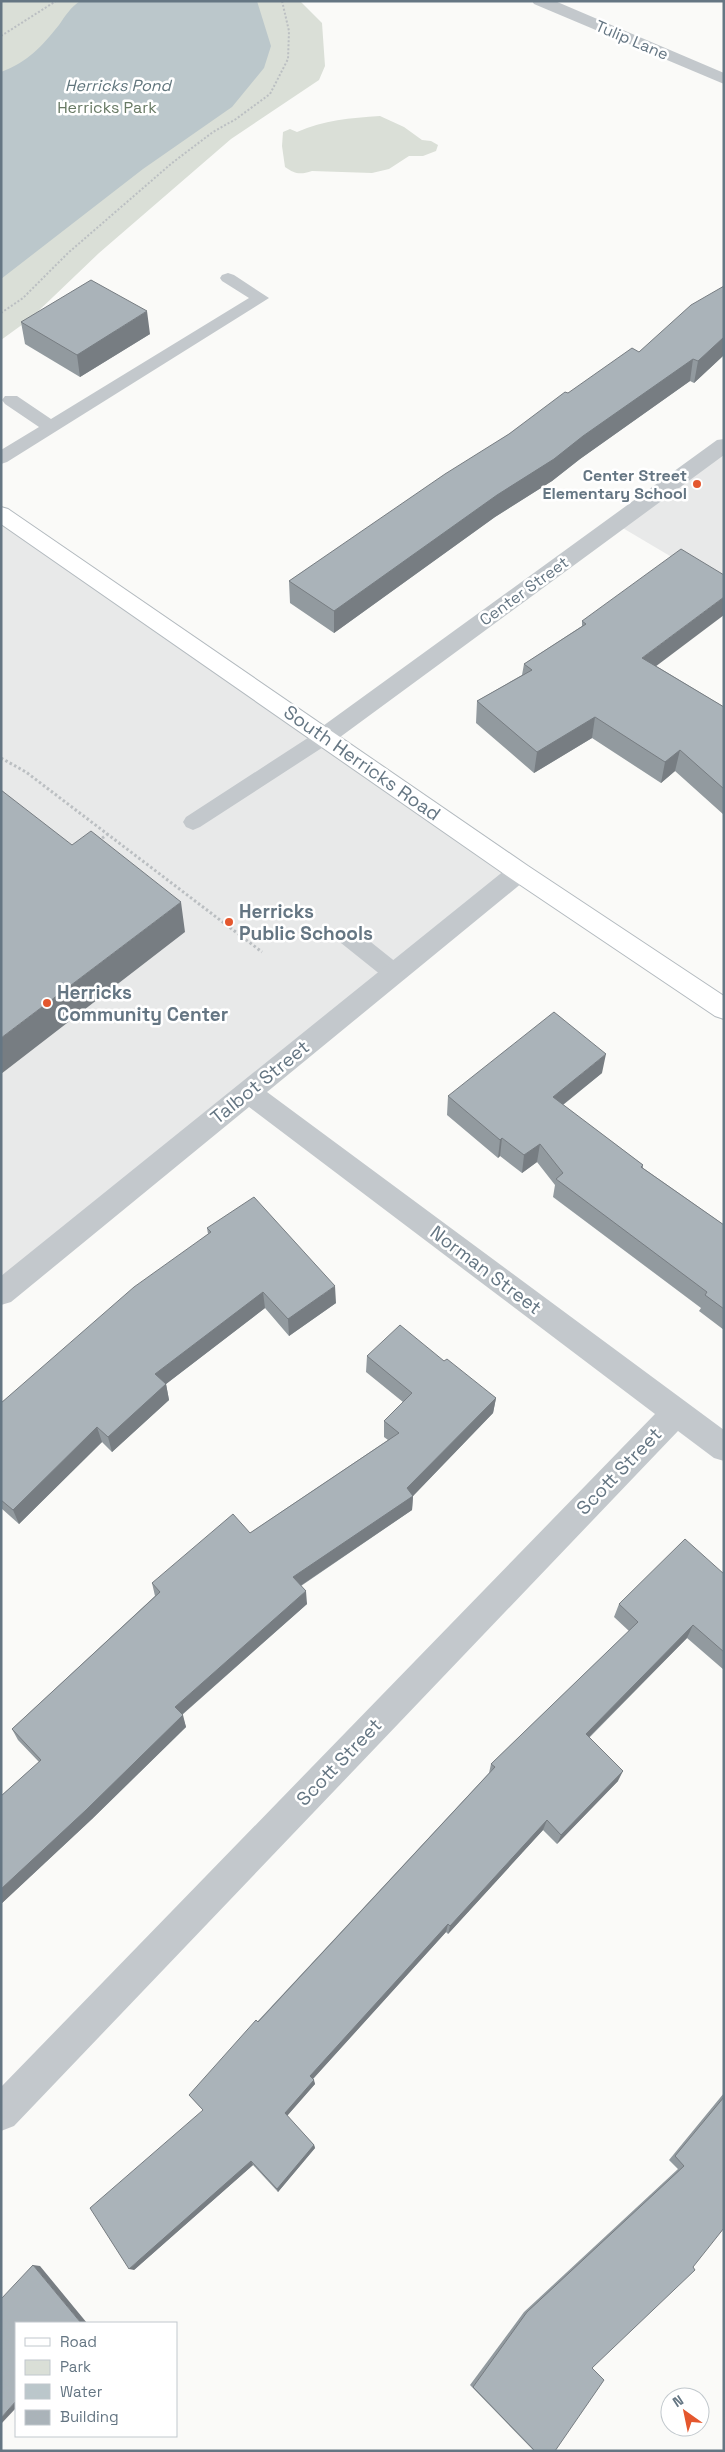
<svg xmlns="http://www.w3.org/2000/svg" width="725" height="2452" viewBox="0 0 725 2452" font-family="'Space Grotesk',sans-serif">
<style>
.built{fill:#e8e9e9}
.green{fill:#dadfd7}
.water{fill:#bbc7cb}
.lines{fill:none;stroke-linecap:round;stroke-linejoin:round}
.secondary-casing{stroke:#b3babf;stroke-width:2}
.path-far1{stroke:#bbbfc2;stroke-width:2;stroke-dasharray:2 2;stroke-linecap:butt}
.path{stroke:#bbbfc2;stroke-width:3;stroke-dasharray:2.5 2.5;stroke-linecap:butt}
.lane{fill:#c3c8cc;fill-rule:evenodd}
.street{fill:#c3c8cc;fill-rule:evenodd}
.secondary{fill:#fff;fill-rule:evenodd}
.wall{fill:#929a9f}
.shaded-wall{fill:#777d82}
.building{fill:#aab3b9;stroke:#777d82}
.poi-dot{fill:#e4572e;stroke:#fff;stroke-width:2}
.labels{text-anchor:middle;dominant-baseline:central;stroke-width:5;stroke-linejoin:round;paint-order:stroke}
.far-street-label{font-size:16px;fill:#657683;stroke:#fff}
.far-water-label{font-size:16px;font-style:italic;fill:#60757c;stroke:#fff}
.far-park-label{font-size:16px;fill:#687a64;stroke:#fff}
.far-poi-label{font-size:16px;font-weight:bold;fill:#657683;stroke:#fff;text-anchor:end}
.street-label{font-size:19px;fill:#657683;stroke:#fff}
.poi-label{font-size:19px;font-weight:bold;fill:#657683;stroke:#fff;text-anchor:start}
</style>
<rect width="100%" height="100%" fill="#fafaf8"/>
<path class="built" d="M724 445V588L616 524Z
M1 514 519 872 1 1293Z"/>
<path class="green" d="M1 1H300L322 23 325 66 319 80 231 139 99 253 30 319 1 340Z
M380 116 404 127 422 140 431 141 438 145 436 151 423 156H409L389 169 372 173 312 171C300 175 295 174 285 167L282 146 283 132 290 129 297 132C324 120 350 118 380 116Z"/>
<path class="water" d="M80 1H257L271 46 264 68 232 107 143 169 1 279V72C28 62 41 47 59 25 65 16 71 7 80 1Z"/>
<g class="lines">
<g class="secondary-casing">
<path id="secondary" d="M1 507 8 509 528 866 724 996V1019L715 1016 510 878 1 524Z"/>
</g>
<path class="path-far1" d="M1 36 56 1
M1 313 23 298 68 253 172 163 213 132 236 119 270 94 288 59 289 31 282 1"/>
<path class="path" d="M1 758 26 772 262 952
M98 841 108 834"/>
<path class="lane" d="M228 273 234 275 269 298 7 462 1 464V450L39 427 5 404 2 400 5 396H17L51 419 249 298 222 281 220 278 222 275Z
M324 730 331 732 334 737 331 742 200 827 193 830 186 827 183 822 186 817 317 732Z
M349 929 357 931 402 967 405 973 402 979 394 982 386 979 341 943 338 937 341 931Z"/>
<path class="street" d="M532 1H555L724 73V84L534 4Z
M724 439V455L332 743 324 745 316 743 312 737 316 731 717 440Z
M519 863 528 866 531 872 528 878 267 1092 724 1430V1461L714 1458 678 1431 14 2126 1 2131V2087L655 1414 249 1107 11 1302 1 1305V1276L510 866Z"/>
<use href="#secondary" class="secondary"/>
</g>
<path class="wall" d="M724 286V355L694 383 690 381 580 459 552 481 495 517 334 633 290 603 289 581 509 434 568 393 639 352Z
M21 322 150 334 80 377 25 344Z
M582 621 724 707V815L675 771 661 783 592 738 534 773 476 723 477 701 522 675 524 664 582 626Z
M602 1073 563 1105 643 1165V1168L724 1225V1330L699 1311 701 1308 553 1197 555 1185 537 1162 522 1173 500 1156 498 1158 447 1115 448 1096Z
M207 1228 336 1303 289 1336 265 1308 166 1384 169 1400 112 1452 102 1442 19 1524 1 1508V1403L208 1234Z
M367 1356 444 1361 496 1398 493 1413 413 1496 412 1510 301 1586 307 1604 182 1715 186 1727 92 1819 1 1904V1796L39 1762 18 1740 12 1729 155 1596 152 1583 250 1533 388 1440 384 1437V1421L403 1402 366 1372Z
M724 1574V1670L687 1638 589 1738 618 1781 557 1844 543 1830 448 1934 446 1932 313 2079 315 2084 287 2116 314 2145 315 2148 278 2192 253 2165 134 2270 203 2110 189 2095 489 1773 491 1764 629 1631 614 1617 619 1604Z
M724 2093V2228L592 2368 555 2451H534L470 2385 524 2312 678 2169 669 2160Z"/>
<path class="shaded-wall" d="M147 311 150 334 80 377 77 355Z
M724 337V355L694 383 698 361Z
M693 359 690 381 580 459 552 481 495 517 334 633V611L497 495 583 436Z
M724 597V615L639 679 642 658Z
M595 717 592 738 534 773 537 752Z
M680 750 675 771 661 783 665 762Z
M181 902 185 932 1 1074V1038Z
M606 1054 602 1073 550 1115 553 1097Z
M502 1138 500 1156 498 1158 500 1140Z
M540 1144 537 1162 522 1173 524 1155Z
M335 1286 336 1303 289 1336 288 1319Z
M263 1292 265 1308 166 1384 169 1400 112 1452 108 1437 155 1374Z
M496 1398 493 1413 413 1496 412 1510 294 1590 293 1577 407 1488Z
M97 1427 102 1442 19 1524 13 1510Z
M306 1591 307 1604 178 1718 175 1707Z
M693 1625 687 1638 581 1745 586 1734Z
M183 1715 186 1727 92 1819 1 1904V1889Z
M623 1771 618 1781 557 1844 561 1835Z
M547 1820 543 1830 448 1934 450 1926Z
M448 1924 446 1932 311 2081 310 2076Z
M314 2080 315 2084 286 2117 285 2113Z
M314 2145 315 2148 278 2192 277 2189Z
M251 2161 253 2165 134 2270 129 2269Z
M33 2265 40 2266 87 2323H81Z
M16 2401V2408L1 2424V2418Z"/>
<path class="building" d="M91 280 147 311 77 355 21 322Z
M724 286V337L698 361 693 359 583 436 554 459 497 495 334 611 289 581 445 474 509 434 565 392 568 393 632 348 639 352 691 305Z
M681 549 724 575V597L642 658 724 707V789L680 750 665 762 595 717 537 752 477 701 532 670 524 664 586 624 582 621Z
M1 790 72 845 91 831 181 902 1 1038Z
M554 1012 606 1054 553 1097 643 1165 641 1167 724 1225V1309L705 1295 707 1292 556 1179 563 1173 540 1144 524 1155 502 1138 500 1140 448 1096Z
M254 1197 335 1286 288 1319 263 1292 155 1374 166 1384 108 1437 97 1427 13 1510 1 1500V1403L134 1287 211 1232 207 1228Z
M400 1325 444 1361 447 1359 496 1398 407 1488 413 1496 293 1577 306 1591 175 1707 183 1715 86 1810 1 1889V1796L41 1760 12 1729 160 1592 152 1583 233 1514 250 1533 399 1433 384 1421 412 1393 367 1356Z
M685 1539 724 1574V1652L693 1625 586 1734 623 1771 561 1835 547 1820 450 1926 448 1924 310 2076 314 2080 285 2113 314 2145 277 2189 251 2161 129 2269 90 2208 203 2110 189 2095 256 2020 258 2022 495 1767 491 1764 638 1622 619 1604Z
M724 2097V2228L693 2267 695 2270 592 2368 604 2380 555 2451H535L473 2387 527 2312 684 2166 675 2156Z
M33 2265 81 2323H16V2401L1 2418V2299Z"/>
<g class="poi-dot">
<circle cx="697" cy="484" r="5"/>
<circle cx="229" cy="922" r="5"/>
<circle cx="47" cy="1003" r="5"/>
</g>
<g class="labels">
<g class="far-street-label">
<text transform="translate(632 40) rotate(23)">Tulip Lane</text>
<text transform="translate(524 591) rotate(-36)">Center Street</text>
</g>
<g class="far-water-label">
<text x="118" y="85">Herricks Pond</text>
</g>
<g class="far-park-label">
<text x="107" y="107">Herricks Park</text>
</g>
<g class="far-poi-label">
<text x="687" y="475">Center Street<tspan x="687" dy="18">Elementary School</tspan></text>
</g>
<g class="street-label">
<text transform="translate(362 763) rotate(35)">South Herricks Road</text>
<text transform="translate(260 1082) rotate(-39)">Talbot Street</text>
<text transform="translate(486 1270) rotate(37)">Norman Street</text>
<text transform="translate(619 1471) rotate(-46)">Scott Street</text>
<text transform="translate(339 1762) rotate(-46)">Scott Street</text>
</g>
<g class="poi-label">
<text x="239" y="911">Herricks<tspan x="239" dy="22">Public Schools</tspan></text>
<text x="57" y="992">Herricks<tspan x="57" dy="22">Community Center</tspan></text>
</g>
</g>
<rect width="725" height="2452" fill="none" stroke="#657683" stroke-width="5"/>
<rect x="15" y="2322" width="162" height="115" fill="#ffffff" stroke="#c1c8cd"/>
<rect x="25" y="2338" width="25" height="8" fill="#ffffff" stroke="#c1c8cd"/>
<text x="60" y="2347" font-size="15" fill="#657683">Road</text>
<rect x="25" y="2360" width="25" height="15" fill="#dadfd7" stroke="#c1c8cd"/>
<text x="60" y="2372" font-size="15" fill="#657683">Park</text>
<rect x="25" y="2384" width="25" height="15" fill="#bbc7cb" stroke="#c1c8cd"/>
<text x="60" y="2397" font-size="15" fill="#657683">Water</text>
<rect x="25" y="2410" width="25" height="15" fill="#aab3b9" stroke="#c1c8cd"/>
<text x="60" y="2422" font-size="15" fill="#657683">Building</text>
<g transform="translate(685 2412) rotate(327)"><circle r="24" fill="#ffffff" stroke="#c1c8cd"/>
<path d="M0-4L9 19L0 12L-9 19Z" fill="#e4572e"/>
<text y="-8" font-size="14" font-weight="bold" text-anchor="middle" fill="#657683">N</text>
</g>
</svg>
